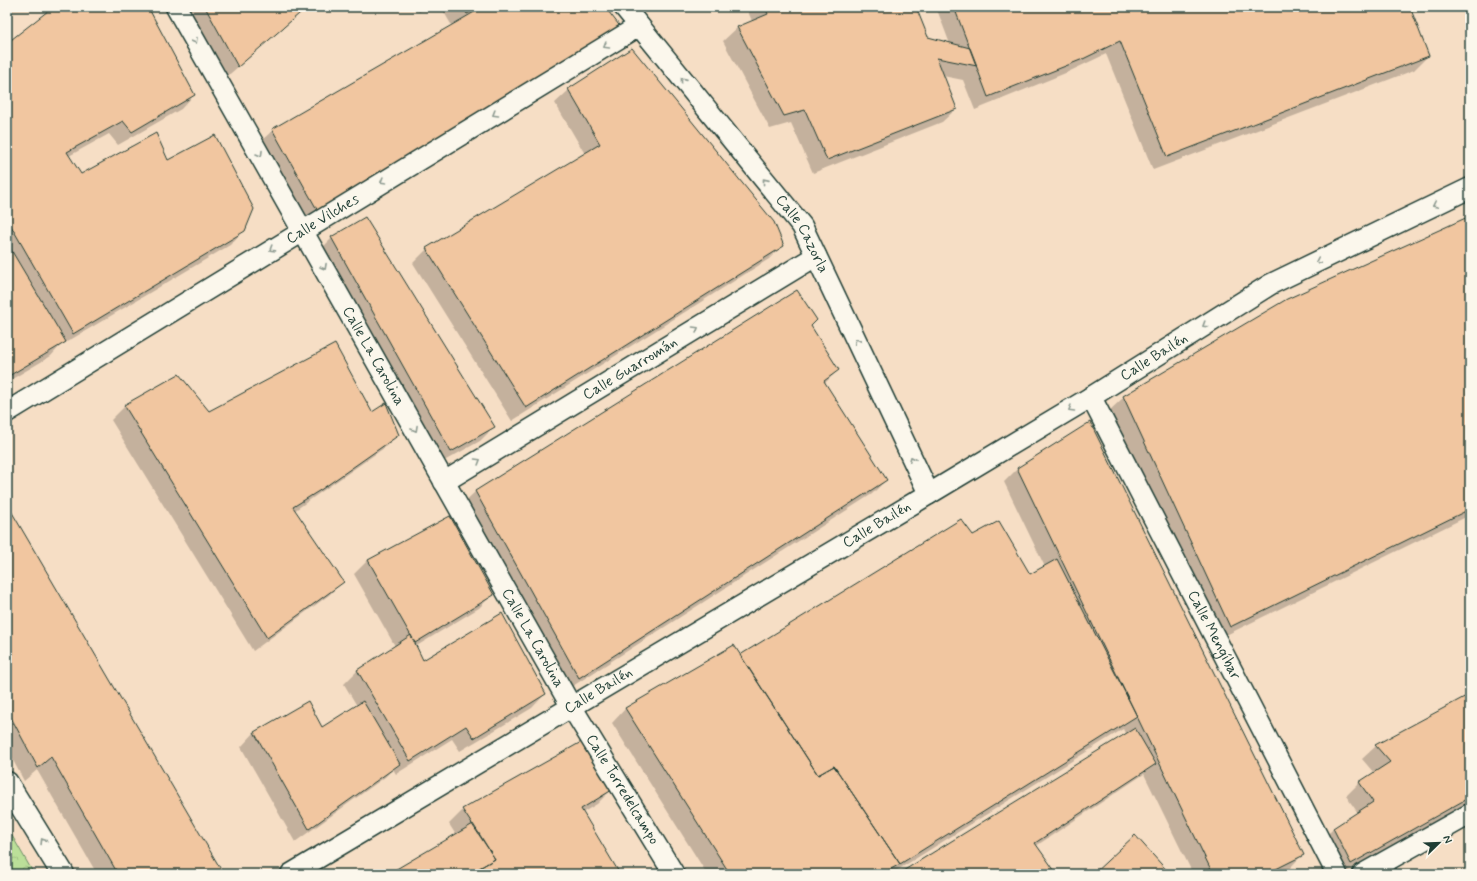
<svg xmlns="http://www.w3.org/2000/svg" width="1477" height="881" viewBox="0 0 1477 881" font-family="Mynerve,sans-serif">
<style>
.built{fill:#f6dec5}
.park{fill:url(#park-crowns);stroke:#6d8e66}
.shadow{fill:#0003}
.building{fill:#f1c6a0;stroke:#1f3d34}
.lines{fill:none;stroke-linecap:round;stroke-linejoin:round}
.street-casing{stroke:#1f3d34;stroke-width:23}
.secondary-casing{stroke:#1f3d34;stroke-width:25}
.street{stroke:#fbf7ec;stroke-width:20}
.secondary{stroke:#fbf7ec;stroke-width:22}
.oneway{stroke:#8d9a90}
.labels{text-anchor:middle;dominant-baseline:central;stroke-width:3.5;stroke-linejoin:round;paint-order:stroke}
.street-label{font-size:15px;fill:#1f3d34;stroke:#fbf7ec}
</style>
<defs>
<pattern id="park-crowns" width="20" height="18" patternUnits="userSpaceOnUse"><rect width="20" height="18" fill="#bbdf99"/><path d="M2 6a3 3 0 1 1 6 0M12 15a3 3 0 1 1 6 0" fill="none" stroke="#a0c084"/></pattern>
</defs>
<rect width="100%" height="100%" fill="#f8e8d5"/>
<filter id="ink" filterUnits="userSpaceOnUse"><feTurbulence type="fractalNoise" baseFrequency=".025" numOctaves="2"/><feDisplacementMap in="SourceGraphic" scale="8" xChannelSelector="R" yChannelSelector="G"/><feConvolveMatrix kernelMatrix="1 2 1 2 8 2 1 2 1" color-interpolation-filters="sRGB"/></filter>
<g filter="url(#ink)">
<path class="built" d="M7 7H1470V874H7Z"/>
<path class="park" d="M7 827 34 874H7Z"/>
<path class="shadow" d="M54 7H147L194 95 181 109 118 145 109 134 69 156 81 175 167 161 244 230 230 245 60 346 51 356 7 382V45Z
M188 7H307L224 79 185 10Z
M415 7H427L419 12Z
M441 7H604L305 226 259 143 273 130 452 26Z
M746 7H915L927 38 950 44 936 7H1409L1428 56 1414 70 1153 170 1106 54 1068 72 975 110 963 80 943 76 956 109 942 122 813 173 791 123 770 129 723 41 737 28 752 21Z
M569 90 782 246 769 259 512 421 413 263 427 249 585 154 555 103Z
M1470 218V515L1216 640 1110 410 1124 397Z
M332 238 494 427 480 441 437 465 318 252Z
M797 292 810 326 838 370 825 383 886 480 872 494 565 691 461 505 475 492Z
M125 406 209 413 398 435 384 448 294 511 342 582 329 595 253 651 111 420Z
M1018 468 1302 855 1289 869 1278 874H1193L1144 774 1036 846 1056 874H900L1126 735 1123 729 891 874H707L612 723 625 709 734 646 740 656 972 536 1030 575 1045 567 1004 482Z
M7 506 220 874H97L37 770 24 781 7 749Z
M450 518 492 595 479 608 415 647 423 662 545 694 532 708 460 751 452 739 396 774 393 769 385 777 295 842 241 747 254 733 307 703 322 729 357 706 344 684 358 670 395 646 354 574 368 560Z
M1470 695V802L1342 874 1320 842 1333 829 1358 813 1346 796 1359 783 1374 773 1362 759 1376 746Z
M583 742 611 790 597 804 582 813 619 874H390L456 835 449 824 463 810Z"/>
<path class="building" d="M53 7H148L195 95 132 132 123 121 67 152 81 174 156 133 168 160 215 135 254 209 245 231 73 334 7 219V43Z
M205 7H307L238 67Z
M463 7H479L467 14Z
M483 7H605L622 29 319 213 272 129Z
M765 7H916L928 37 970 48 977 66 937 58 957 109 827 160 805 110 784 116 737 27 768 14Z
M954 7H1410L1429 56 1167 157 1120 41 1083 59 988 97Z
M632 48 774 222 784 246 526 408 426 248 600 144 568 89Z
M1470 216V509L1230 627 1123 396 1287 299Z
M365 217 495 427 451 452 331 237Z
M7 243 66 342 7 377Z
M797 290 817 320 811 326 839 370 824 381 887 480 579 678 475 491Z
M335 344 372 412 386 403 399 435 322 489 293 507 344 582 267 638 124 405 179 374 209 411Z
M1090 422 1304 855 1266 874H1213L1017 468Z
M7 504 223 873 221 874H118L51 757 38 768 7 710Z
M450 516 494 595 415 643 368 560Z
M961 519 973 535 999 521 1030 574 1057 559 1137 716 900 864 834 766 818 775 740 655Z
M502 613 546 694 474 738 466 726 410 761 357 670 411 635 423 660Z
M734 645 818 775 834 766 900 864 882 874H730L625 708Z
M1470 694V797L1351 864 1333 828 1373 802 1359 782 1390 762 1375 745Z
M308 701 322 727 363 701 400 764 309 829 254 732Z
M1135 728 1156 764 1035 843 1057 874H898Z
M583 741 612 790 581 809 620 874H469L495 859 462 809Z
M473 824 495 859 469 874H388Z
M1135 835 1170 874H1093Z"/>
<g class="lines">
<g class="street-casing">
<g id="street">
<path id="s1" d="M176 7 571 706 674 874"/>
<path id="s2" d="M624 7 802 226 929 494"/>
<path id="s3" d="M1091 397 1337 874"/>
<path id="s4" d="M7 412 639 26"/>
<path id="s5" d="M444 482 816 256"/>
<path id="s6" d="M291 874 929 494 1091 397 1271 284 1470 188"/>
<path d="M1363 874 1470 814"/>
</g>
</g>
<g class="secondary-casing">
<path id="secondary" d="M7 783 63 874"/>
</g>
<use href="#street" class="street"/>
<use href="#secondary" class="secondary"/>
</g>
<defs><path id="oneway-chevron" d="M-2-3.5L2.5 0L-2 3.5" fill="none" stroke-width="1.6" stroke-linecap="round" stroke-linejoin="round"/></defs>
<g class="oneway">
<use href="#oneway-chevron" transform="translate(195 41) rotate(60)"/>
<use href="#oneway-chevron" transform="translate(606 46) rotate(149)"/>
<use href="#oneway-chevron" transform="translate(683 80) rotate(-129)"/>
<use href="#oneway-chevron" transform="translate(495 114) rotate(149)"/>
<use href="#oneway-chevron" transform="translate(260 154) rotate(60)"/>
<use href="#oneway-chevron" transform="translate(383 181) rotate(149)"/>
<use href="#oneway-chevron" transform="translate(765 181) rotate(-129)"/>
<use href="#oneway-chevron" transform="translate(1435 205) rotate(154)"/>
<use href="#oneway-chevron" transform="translate(272 249) rotate(148)"/>
<use href="#oneway-chevron" transform="translate(1318 261) rotate(154)"/>
<use href="#oneway-chevron" transform="translate(324 267) rotate(61)"/>
<use href="#oneway-chevron" transform="translate(1205 325) rotate(148)"/>
<use href="#oneway-chevron" transform="translate(696 329) rotate(-31)"/>
<use href="#oneway-chevron" transform="translate(857 341) rotate(-115)"/>
<use href="#oneway-chevron" transform="translate(1071 409) rotate(149)"/>
<use href="#oneway-chevron" transform="translate(415 429) rotate(61)"/>
<use href="#oneway-chevron" transform="translate(912 459) rotate(-115)"/>
<use href="#oneway-chevron" transform="translate(478 461) rotate(-31)"/>
<use href="#oneway-chevron" transform="translate(43 841) rotate(-122)"/>
</g>
</g>
<g class="labels">
<g class="street-label">
<text stroke="none"><textPath href="#s4" startOffset="370">Calle Vilches</textPath></text>
<text stroke="none"><textPath href="#s2" startOffset="289">Calle Cazorla</textPath></text>
<text stroke="none"><textPath href="#s1" startOffset="401">Calle La Carolina</textPath></text>
<text stroke="none"><textPath href="#s6" startOffset="1006">Calle Bailén</textPath></text>
<text stroke="none"><textPath href="#s5" startOffset="218">Calle Guarromán</textPath></text>
<text stroke="none"><textPath href="#s6" startOffset="682">Calle Bailén</textPath></text>
<text stroke="none"><textPath href="#s3" startOffset="268">Calle Mengíbar</textPath></text>
<text stroke="none"><textPath href="#s1" startOffset="725">Calle La Carolina</textPath></text>
<text stroke="none"><textPath href="#s6" startOffset="358">Calle Bailén</textPath></text>
<text stroke="none"><textPath href="#s1" startOffset="901">Calle Torredelcampo</textPath></text>
</g>
</g>
<rect width="1477" height="881" fill="none" stroke="#fbf7ec" stroke-width="24"/>
<rect x="12" y="12" width="1453" height="857" fill="none" stroke="#1f3d34" stroke-width="1.5" filter="url(#ink)"/>
<g transform="translate(1439 843) rotate(67)" stroke="#fbf7ec" stroke-width="3" paint-order="stroke">
<path d="M0-3L7 15L0 10L-7 15Z" fill="#1f3d34"/>
<text y="-6" font-size="11" font-weight="bold" text-anchor="middle" fill="#1f3d34">N</text>
</g>
</svg>
